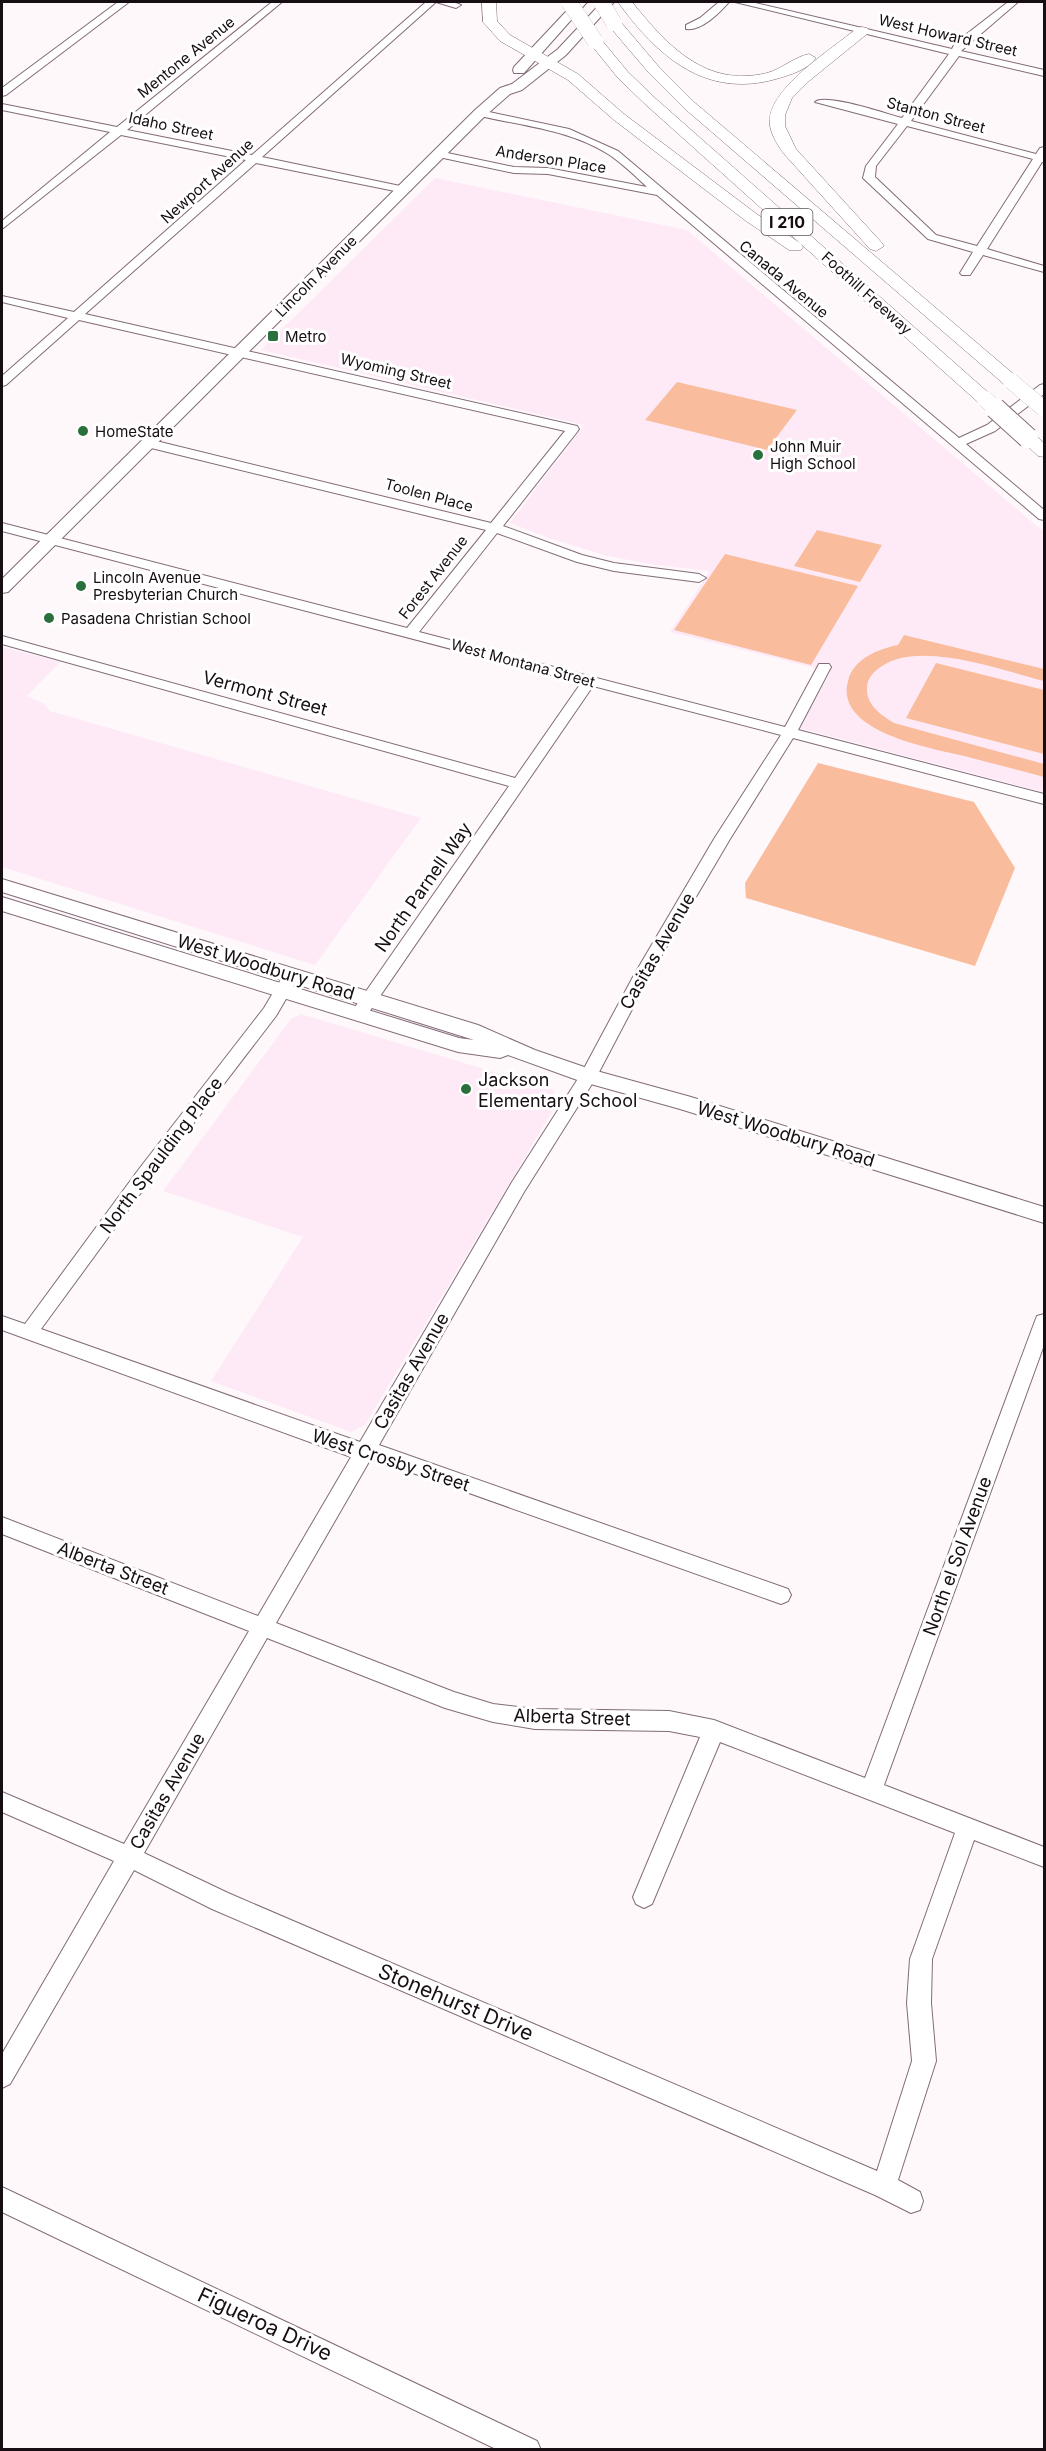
<svg xmlns="http://www.w3.org/2000/svg" width="1046" height="2451" viewBox="0 0 1046 2451" font-family="Inter,sans-serif">
<style>
.built{fill:#feeaf6}
.green{fill:#f9bd9e}
.lines{fill:none;stroke-linecap:round;stroke-linejoin:round}
.minor-casing{stroke:#826b79;stroke-width:2}
.major-casing{stroke:#826b79;stroke-width:2}
.highway-casing{stroke:#826b79;stroke-width:1}
.minor{fill:#fff;fill-rule:evenodd}
.major{fill:#fff;fill-rule:evenodd}
.highway{fill:#fff;fill-rule:evenodd}
.highway-bridge-far1-casing{stroke:#826b79;stroke-width:16;stroke-linecap:butt}
.highway-bridge-casing{stroke:#826b79;stroke-width:22;stroke-linecap:butt}
.highway-bridge-far1{stroke:#fff;stroke-width:16}
.highway-bridge{stroke:#fff;stroke-width:20}
.poi-dot{fill:#29703c;stroke:#fff;stroke-width:2}
.labels{text-anchor:middle;dominant-baseline:central;stroke-width:6;stroke-linejoin:round;paint-order:stroke}
.far-street-label{font-size:15px;fill:#160e13;stroke:#fff}
.far-poi-label{font-size:15px;fill:#160e13;stroke:#fff;text-anchor:start}
.shield{fill:#fff;stroke:#5c565a;stroke-width:1.5}
.shield-label{font-size:16px;font-weight:bold;fill:#160e13}
.street-label{font-size:18px;fill:#160e13;stroke:#fff}
.poi-label{font-size:18px;fill:#160e13;stroke:#fff;text-anchor:start}
.near-street-label{font-size:21px;fill:#160e13;stroke:#fff}
</style>
<rect width="100%" height="100%" fill="#fef8fb"/>
<path class="built" d="M435 178 687 230 1044 532V792L799 728 831 672 670 632 710 571 656 565 607 556 549 538 510 523 584 425 261 350Z
M2 647 60 662 27 696 43 703 50 711 421 818 315 965 2 867Z
M301 1014 554 1090 556 1105 365 1425 351 1432 211 1381 303 1237 163 1191 291 1019Z"/>
<path class="green" d="M677 382 797 410 767 450 645 420Z
M817 530 882 545 860 582 794 566Z
M725 554 858 586 811 665 674 630Z
M904 635 1044 669V681C1001 670 921 640 882 666 874 671 867 678 867 688 866 705 881 715 894 723L1044 764V777C1018 770 991 763 964 756 931 748 834 732 848 681 853 659 878 649 898 645Z
M936 663 1044 690V754L906 718Z
M818 763 974 802 1015 868 975 966 746 898 745 883Z"/>
<g class="lines">
<g class="minor-casing">
<path id="minor" d="M118 2H129L6 95 2 96V88Z
M272 2H282L127 130 252 155 426 2H436L262 157 405 187 411 190 405 193 256 163 85 314 577 426 579 429 577 432 503 526 582 555 614 563 699 574 706 578 699 582 614 571 577 562 497 533 419 632 785 727 819 664H829L831 667 798 730 1044 794V804L793 738 730 839 650 975 597 1076 524 1192 379 1445 788 1589 791 1595 788 1601 781 1604 379 1461 370 1460 276 1623 454 1692 493 1704 535 1709 669 1711 714 1720 865 1778 1035 1321 1037 1316 1044 1314V1345L884 1785 1044 1847V1867L974 1840 932 1959 931 2003 936 2061 898 2180 920 2192 923 2201 920 2210 911 2213 875 2195 212 1909 134 1870 10 2084 2 2088V2054L114 1861 2 1812V1792L124 1844 249 1631 2 1534V1517L258 1616 351 1457 2 1330V1316L25 1324 139 1169 264 1008 286 971H298L300 975 276 1016 151 1179 41 1329 360 1442 512 1182 581 1074 634 975 714 839 781 735 593 686 365 1018H353L351 1014 353 1010 509 786 2 644V636L515 778 581 683 2 531V523L407 628 486 530 143 446 142 443 143 440 148 439 491 523 565 431 79 320 6 385 2 386V376L68 318 2 302V296L74 312 246 160 121 135 2 229V221L110 132 2 110V104L117 127ZM267 1638 445 1708 493 1722 535 1729 669 1731 700 1737 633 1897 636 1904 644 1908 652 1904 720 1742 955 1833 910 1959 907 2003 912 2061 877 2171 228 1893 144 1853Z
M436 2H453L461 5 456 8Z
M719 2H729C719 13 702 31 686 29V25L700 18Z
M735 2H751L952 49 955 43 1008 2H1018L961 51 1044 70V76L959 56 911 121 1036 154 1040 148 1044 147V162H1042L987 249 1044 266V272L983 255 970 275H962L960 273 973 252 928 239 863 178 866 166 898 124 815 102C826 93 886 114 902 118L949 54ZM907 126 1033 159 977 246 936 235 875 177 876 166Z
M480 110 569 129 618 151 959 438 987 425 1040 385 1044 384V394L995 431 966 444 1044 510V520L1039 519 657 195 548 174 514 173 434 156V152L438 151 514 167 548 168 647 187C635 176 622 163 608 154 568 129 521 126 476 115V111Z
M2 2187 537 2441 541 2450H498L2 2212Z"/>
</g>
<g class="major-casing">
<path id="major" d="M575 2H587L524 73H514L513 70 514 67Z
M602 2H614L566 55 522 90 510 94 485 116 8 592 2 593V579L475 110 500 88 512 84 558 49Z
M2 879 478 1025 535 1050 593 1070 691 1097 1044 1207V1223L680 1109 580 1081 508 1055 500 1058 458 1052 2 911V897L459 1038 474 1040 2 892Z"/>
</g>
<g class="highway-casing">
<path id="highway" d="M482 2H496L497 21 510 35 578 74 624 114 758 215 800 243 645 104 618 78 588 41 595 37 600 38 628 72 655 98 991 395 994 399 991 403H979L801 244 803 247 801 250H789L746 221 614 120 568 80 500 41 483 22Z
M618 2H632C667 45 705 88 767 73 782 69 794 57 809 54L816 58C807 70 790 75 776 79 705 99 657 56 618 2Z
M614 19 619 20 659 67 694 102 1017 377 1020 381 1017 385H1005L684 108 649 73 609 26 607 23Z
M862 27 867 28 869 31 867 34 809 81 792 98 785 115V126L796 149 882 243 884 246 876 251 870 249 785 155C779 147 772 137 770 126 764 90 833 49 857 28Z
M1028 433 1034 434 1044 443V457L1038 456 1019 438 1022 434Z"/>
</g>
<use href="#minor" class="minor"/>
<use href="#major" class="major"/>
<use href="#highway" class="highway"/>
<g class="highway-bridge-far1-casing">
<path id="highway-bridge-far1" d="M569 2 595 41
M601 2 614 23
M1011 381 1044 409
M985 399 997 410"/>
</g>
<g class="highway-bridge-casing">
<path id="highway-bridge" d="M995 408 1028 438"/>
</g>
<use href="#highway-bridge-far1" class="highway-bridge-far1"/>
<use href="#highway-bridge" class="highway-bridge"/>
</g>
<g class="poi-dot">
<rect x="267" y="330" width="12" height="12" rx="3"/>
<circle cx="83" cy="431" r="6"/>
<circle cx="758" cy="455" r="6"/>
<circle cx="81" cy="586" r="6"/>
<circle cx="49" cy="618" r="6"/>
<circle cx="466" cy="1089" r="6"/>
</g>
<g class="labels">
<g class="far-street-label">
<text transform="translate(948 35) rotate(13)">West Howard Street</text>
<text transform="translate(186 57) rotate(-39)">Mentone Avenue</text>
<text transform="translate(936 115) rotate(15)">Stanton Street</text>
<text transform="translate(171 126) rotate(12)">Idaho Street</text>
<text transform="translate(551 159) rotate(9)">Anderson Place</text>
<text transform="translate(207 181) rotate(-42)">Newport Avenue</text>
<text transform="translate(316 276) rotate(-45)">Lincoln Avenue</text>
<text transform="translate(784 279) rotate(40)">Canada Avenue</text>
<text transform="translate(867 293) rotate(42)">Foothill Freeway</text>
<text transform="translate(396 371) rotate(13)">Wyoming Street</text>
<text transform="translate(429 495) rotate(15)">Toolen Place</text>
<text transform="translate(433 577) rotate(-52)">Forest Avenue</text>
<text transform="translate(523 663) rotate(15)">West Montana Street</text>
</g>
<g class="far-poi-label">
<text x="285" y="336">Metro</text>
<text x="95" y="431">HomeState</text>
<text x="770" y="446">John Muir<tspan x="770" dy="17">High School</tspan></text>
<text x="93" y="577">Lincoln Avenue<tspan x="93" dy="17">Presbyterian Church</tspan></text>
<text x="61" y="618">Pasadena Christian School</text>
</g>
<rect class="shield" x="761.5" y="209" width="51" height="26" rx="4.5"/>
<g class="shield-label">
<text x="787" y="222">I 210</text>
</g>
<g class="street-label">
<text transform="translate(265 693) rotate(15)">Vermont Street</text>
<text transform="translate(423 887) rotate(-55)">North Parnell Way</text>
<text transform="translate(657 951) rotate(-60)">Casitas Avenue</text>
<text transform="translate(266 967) rotate(17)">West Woodbury Road</text>
<text transform="translate(786 1134) rotate(17)">West Woodbury Road</text>
<text transform="translate(161 1155) rotate(-53)">North Spaulding Place</text>
<text transform="translate(411 1371) rotate(-60)">Casitas Avenue</text>
<text transform="translate(391 1460) rotate(18)">West Crosby Street</text>
<text transform="translate(957 1556) rotate(-70)">North el Sol Avenue</text>
<text transform="translate(113 1568) rotate(21)">Alberta Street</text>
<text transform="translate(572 1717) rotate(2)">Alberta Street</text>
<text transform="translate(167 1791) rotate(-60)">Casitas Avenue</text>
</g>
<g class="poi-label">
<text x="478" y="1079">Jackson<tspan x="478" dy="21">Elementary School</tspan></text>
</g>
<g class="near-street-label">
<text transform="translate(456 2002) rotate(23)">Stonehurst Drive</text>
<text transform="translate(265 2324) rotate(25)">Figueroa Drive</text>
</g>
</g>
<rect width="1046" height="2451" fill="none" stroke="#160e13" stroke-width="6"/>
</svg>
